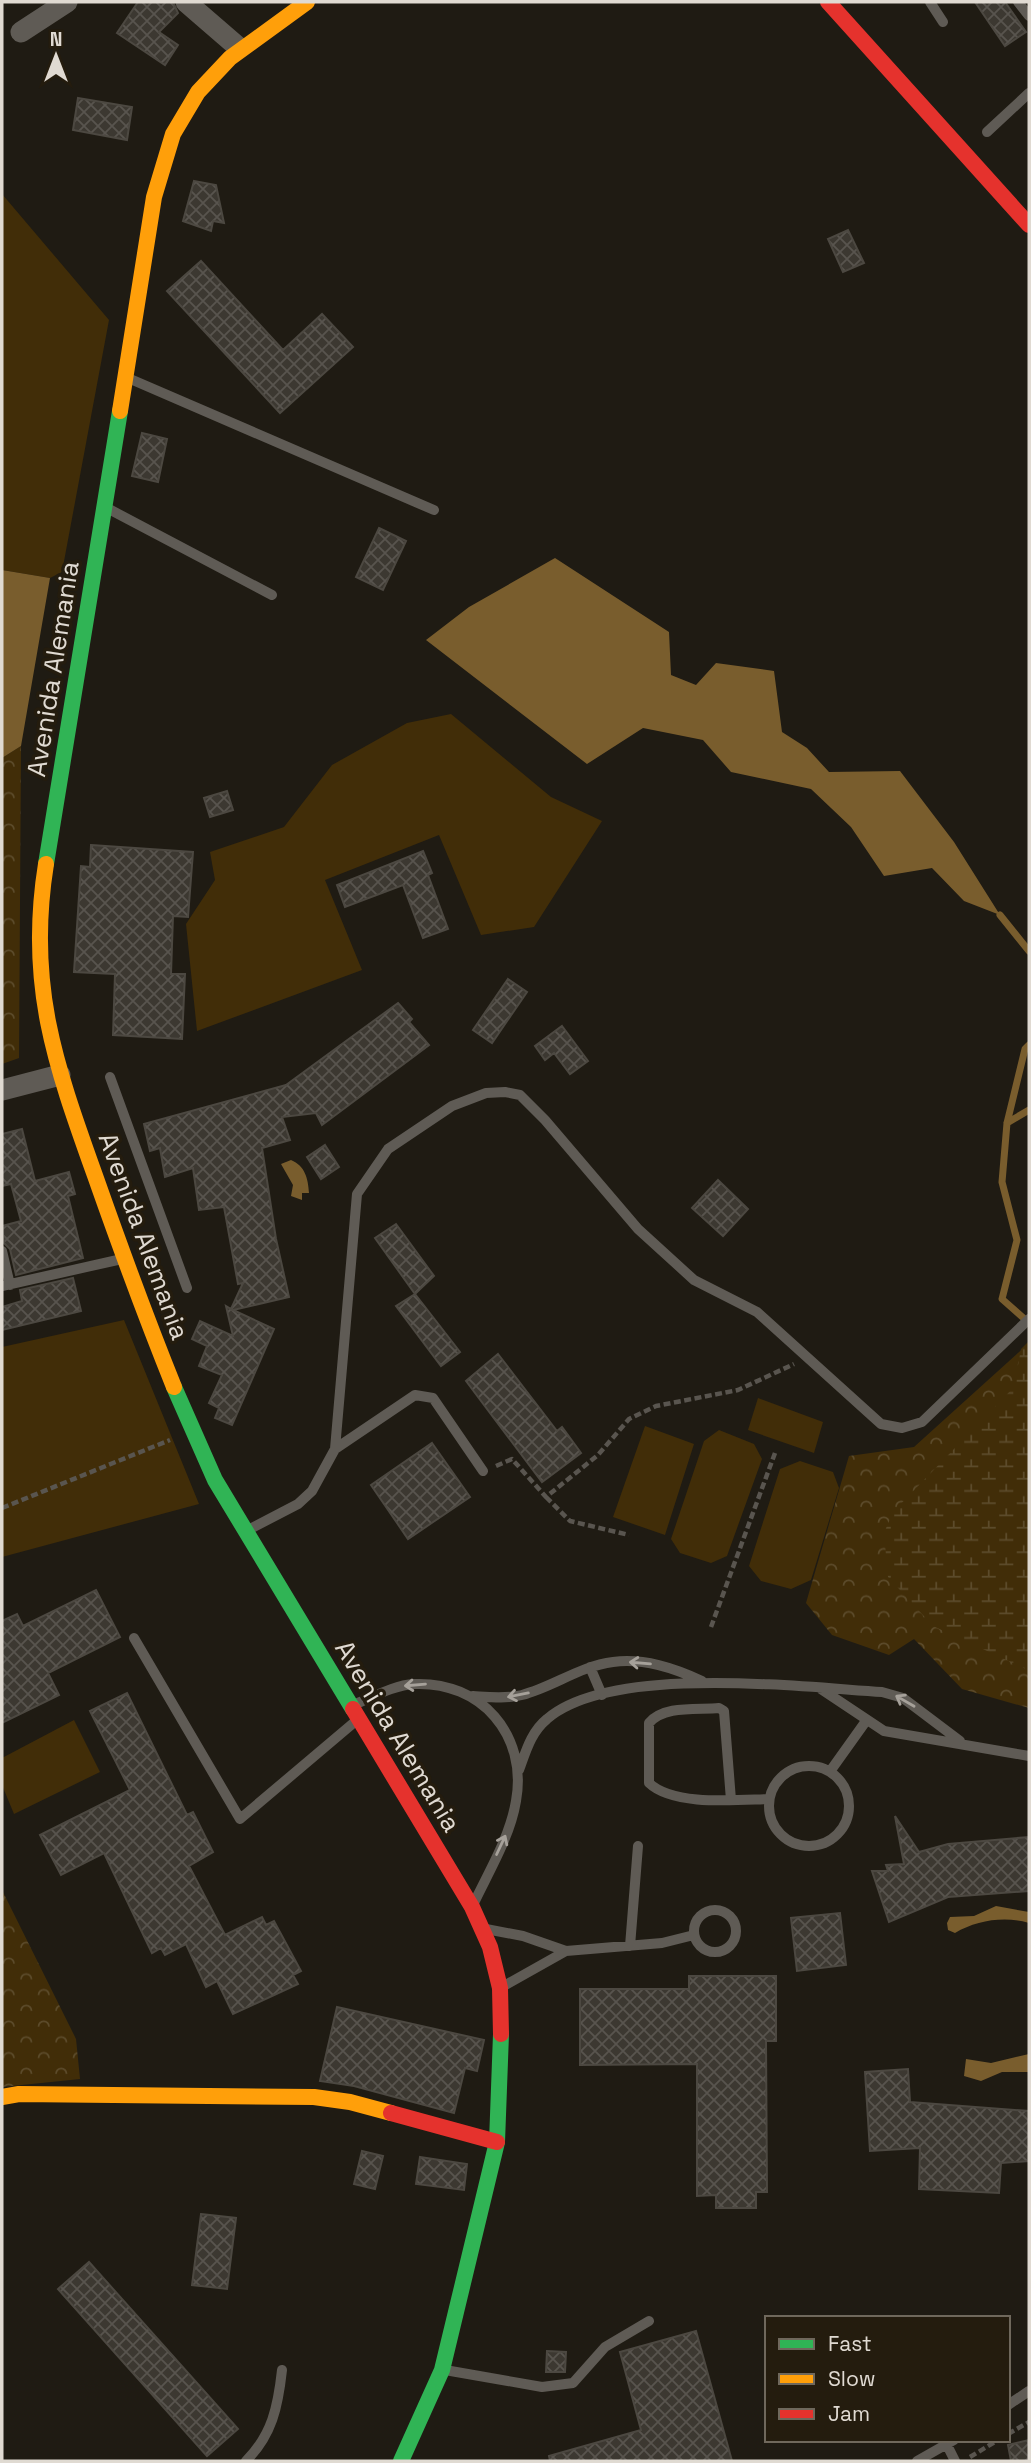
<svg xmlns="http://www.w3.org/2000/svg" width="1031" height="2463" viewBox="0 0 1031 2463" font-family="'Space Grotesk',sans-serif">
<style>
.grass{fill:#412d08}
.forest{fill:url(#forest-crowns)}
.wetland{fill:url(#wetland-marsh)}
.water{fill:#795d2d}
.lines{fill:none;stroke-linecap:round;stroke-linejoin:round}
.stream{stroke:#795d2d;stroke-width:7}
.building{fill:url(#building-cross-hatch);stroke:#4c4841;stroke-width:2}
.path{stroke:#59554f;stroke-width:4.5;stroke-dasharray:7 3.5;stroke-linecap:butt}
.lane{stroke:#5f5b55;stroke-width:10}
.street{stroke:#5f5b55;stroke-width:21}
.fast{stroke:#30b455;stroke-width:16}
.slow{stroke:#ff9f0a;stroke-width:16}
.jam{stroke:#e5322d;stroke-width:16}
.oneway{stroke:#a6a19a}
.labels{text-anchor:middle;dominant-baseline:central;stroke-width:7;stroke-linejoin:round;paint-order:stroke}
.street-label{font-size:26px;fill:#e0dad2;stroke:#241c0e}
</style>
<defs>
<pattern id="forest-crowns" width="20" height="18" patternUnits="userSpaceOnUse" patternTransform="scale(1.75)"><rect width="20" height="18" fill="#412d08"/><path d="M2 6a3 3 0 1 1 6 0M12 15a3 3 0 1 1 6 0" fill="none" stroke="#5c4b2b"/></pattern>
<pattern id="wetland-marsh" width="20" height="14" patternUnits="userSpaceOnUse" patternTransform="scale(1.75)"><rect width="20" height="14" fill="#412d08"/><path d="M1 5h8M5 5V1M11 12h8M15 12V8" fill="none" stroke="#5c4b2b"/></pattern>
<pattern id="building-cross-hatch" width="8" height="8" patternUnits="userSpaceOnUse" patternTransform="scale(1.75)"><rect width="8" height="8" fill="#3c3831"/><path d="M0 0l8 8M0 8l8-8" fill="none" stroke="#58544e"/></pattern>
</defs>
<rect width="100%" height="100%" fill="#1f1b13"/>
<path class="grass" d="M2 194 109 320 62 572 50 578 2 570Z
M451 714 551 797 602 821 534 927 481 935 439 835 325 880 362 970 197 1031 186 924 215 880 210 852 284 827 332 765 407 723Z
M124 1320 199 1504 2 1557V1347Z
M758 1398 823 1422 814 1453 748 1430Z
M645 1426 694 1444 665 1535 613 1517Z
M719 1430 754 1444 762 1459 727 1556 711 1563 680 1553 671 1539 704 1441Z
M800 1461 833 1472 839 1488 811 1580 791 1589 761 1581 749 1566 780 1469Z
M74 1720 100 1772 14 1814 2 1785V1758Z"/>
<path class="forest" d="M21 746 19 1058 2 1064V758Z
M1029 1343V1708L962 1689 914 1639 889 1655 832 1635 806 1603 849 1456 914 1447Z
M2 1890 76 2039 80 2079 2 2087Z"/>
<path class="wetland" d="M1029 1341V1667L1026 1669 933 1626 888 1577 884 1533 893 1512 1014 1387 1021 1349Z"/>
<path class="water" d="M555 558 669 632 671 675 696 685 716 663 774 671 782 732 807 748 829 772 900 771 954 842 1000 915 964 901 932 868 884 876 851 827 811 789 731 772 703 740 643 728 587 764 426 640 469 607Z
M2 570 50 578 21 746 2 758Z
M291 1160C305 1166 308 1178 309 1193H302V1200L291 1196 293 1185 281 1164Z
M996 1906 1029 1912V1923C1005 1916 977 1920 955 1933L948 1930 947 1923 950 1917 974 1916Z
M1029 2054V2072H1002L981 2081 964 2076 966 2059 991 2063Z"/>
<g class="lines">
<path class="stream" d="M1000 915 1029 951
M1007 1123 1029 1110
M1028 1322 1002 1299 1017 1240 1002 1182 1007 1123 1025 1049 1029 1045"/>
</g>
<path class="building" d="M138 2H173L178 13 159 32 178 45 165 65 117 33Z
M975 2H1005L1026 32 1005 46Z
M78 98 132 107 127 140 73 130Z
M194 181 216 185 224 223 213 221 211 231 183 221Z
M848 230 864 263 843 272 828 239Z
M201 261 283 350 322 314 353 347 280 413 167 291Z
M142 433 167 439 158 482 132 476Z
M379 528 406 541 383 590 356 577Z
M227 791 233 810 210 817 204 798Z
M91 845 193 852 188 917 173 916 171 974H185L182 1039 113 1035 115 974 74 972 81 866 90 867Z
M423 851 432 873 428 875 448 929 423 938 403 885 345 907 337 885Z
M508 979 527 992 492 1043 473 1030Z
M398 1003 412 1019 409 1022 429 1045 322 1125 316 1113 282 1117 290 1140 262 1148 276 1239 289 1297 233 1310 274 1329 232 1425 215 1418 219 1408 209 1403 222 1375 199 1366 207 1346 192 1339 200 1321 233 1336 226 1306 231 1309 243 1283 238 1284 224 1207 199 1210 193 1168 165 1177 160 1148 150 1151 144 1124 286 1085Z
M562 1026 588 1061 570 1074 554 1053 545 1060 535 1046Z
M22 1129 35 1181 69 1172 75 1194 68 1196 83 1258 16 1275 10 1249 4 1243 2 1226 21 1221 11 1184 2 1186V1134Z
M325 1145 339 1167 321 1179 307 1157Z
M718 1180 748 1209 723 1236 692 1208Z
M396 1224 434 1276 415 1294 375 1238Z
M73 1278 81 1311 2 1330V1307L22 1301 20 1290Z
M415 1294 460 1352 441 1366 396 1306Z
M498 1354 557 1431 562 1427 581 1453 542 1482 466 1381Z
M432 1443 470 1497 408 1539 371 1485Z
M96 1590 120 1637 48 1673 59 1695 2 1723V1621L17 1614 23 1626Z
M127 1693 187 1815 193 1812 213 1852 189 1866 225 1935 262 1917 266 1925 274 1921 301 1971 293 1975 298 1984 233 2014 217 1981 206 1987 186 1944 165 1955 161 1948 152 1953 104 1853 61 1875 40 1835 130 1790 90 1711Z
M895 1816 919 1852 948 1844 1029 1837V1891L948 1897 889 1922 872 1871H888L886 1865 904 1864Z
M840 1913 846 1965 797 1971 791 1918Z
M689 1976H776V2041H766L767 2192H756V2208H716V2195L697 2196V2064L580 2065V1989H689Z
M337 2007 484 2040 477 2071 465 2068 454 2113 354 2086 320 2081Z
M908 2069 910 2102 1029 2111V2161L1001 2163 999 2193 919 2189 920 2148 870 2151 865 2072Z
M362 2151 383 2156 375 2189 354 2184Z
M420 2157 467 2164 464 2190 416 2184Z
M201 2214 236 2218 227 2289 192 2285Z
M89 2262 238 2429 207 2456 58 2289Z
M696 2331 732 2461H550L549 2456 641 2430 620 2352Z
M547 2351 566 2352 565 2372H546Z
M1029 2440V2461H1011L1008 2445Z"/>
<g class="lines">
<path class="path" d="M496 1466 512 1459 546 1497 598 1455 629 1419 656 1406 738 1390 794 1364
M546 1497 570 1521 629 1535
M2 1508 170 1440
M711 1627 775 1453
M1008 2434 1029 2422
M970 2457 998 2440"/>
<path class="lane" d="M930 2 943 22
M1018 2 1029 16
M987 132 1029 93
M128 378 434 510
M107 508 272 595
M110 1077 187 1288
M2 1251 10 1285
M2 1286 122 1259
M335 1449 415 1395 433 1398 483 1471
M248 1530 298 1504 312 1491 335 1449 357 1194 388 1149 452 1106 486 1093 505 1092 520 1095 545 1120 638 1229 694 1280 757 1312 881 1424 902 1428 922 1422 1029 1319
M134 1638 240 1819 357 1720
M590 1667 602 1695
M821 1689 884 1731 1029 1756
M473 1696C489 1697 506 1699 522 1695 553 1687 580 1666 613 1662 644 1658 674 1668 702 1681
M353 1705C371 1698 394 1685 414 1684 481 1681 528 1735 516 1801 510 1837 489 1871 473 1905
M769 1806a40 40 0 1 1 80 0a40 40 0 1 1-80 0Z
M519 1770C526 1751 531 1732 547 1719 611 1664 800 1687 882 1692L903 1698 960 1741
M831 1770 866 1721
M731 1800 724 1711 719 1708C697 1710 664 1705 649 1723V1783C673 1806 735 1800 768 1799
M694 1931a21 21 0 1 1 42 0a21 21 0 1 1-42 0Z
M486 1929 523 1936 566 1951 502 1987
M630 1946 638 1846
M566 1951 662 1943 694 1935
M445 2370 542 2387 573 2383 605 2347 649 2321
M1008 2405 1029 2391
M947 2445 955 2461
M246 2461C272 2435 278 2407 282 2370
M917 2461 954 2440"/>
<path class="street" d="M186 2 238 47
M21 32 67 2
M2 1090 60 1075"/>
<path class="fast" d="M46 864 120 411
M174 1387 215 1480 353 1709
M401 2461 442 2370 497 2142 501 2034"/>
<path class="slow" d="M120 411 154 197 173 134 198 92 230 58 307 2
M46 864C26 988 57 1069 98 1184 122 1252 147 1320 174 1387
M2 2097 19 2094 314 2097 350 2102 391 2113"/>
<path class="jam" d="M828 2 1029 225
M353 1709 472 1907 490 1947 500 1988 501 2034
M391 2113 497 2142"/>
</g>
<defs><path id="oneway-shaft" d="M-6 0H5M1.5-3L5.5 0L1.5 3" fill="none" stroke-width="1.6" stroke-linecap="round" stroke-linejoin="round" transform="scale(1.75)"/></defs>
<g class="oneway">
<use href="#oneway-shaft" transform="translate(640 1663) rotate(-175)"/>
<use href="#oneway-shaft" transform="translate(415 1685) rotate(175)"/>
<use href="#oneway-shaft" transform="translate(518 1695) rotate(169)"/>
<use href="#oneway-shaft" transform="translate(905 1701) rotate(-150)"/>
<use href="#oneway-shaft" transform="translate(501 1845) rotate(-65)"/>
</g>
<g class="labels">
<g class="street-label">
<text transform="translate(53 669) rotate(-81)">Avenida Alemania</text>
<text transform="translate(144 1236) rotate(70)">Avenida Alemania</text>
<text transform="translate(398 1736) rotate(59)">Avenida Alemania</text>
</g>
</g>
<rect width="1031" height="2463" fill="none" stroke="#e0dad2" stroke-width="7"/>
<rect x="765" y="2316" width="245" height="126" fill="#241c0e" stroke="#6f685c" stroke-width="2"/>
<rect x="779" y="2339" width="35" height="10" fill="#30b455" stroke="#6f685c" stroke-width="2"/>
<text x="828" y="2351" font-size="21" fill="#e0dad2">Fast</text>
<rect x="779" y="2374" width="35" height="10" fill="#ff9f0a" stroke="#6f685c" stroke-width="2"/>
<text x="828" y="2386" font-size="21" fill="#e0dad2">Slow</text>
<rect x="779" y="2409" width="35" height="10" fill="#e5322d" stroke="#6f685c" stroke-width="2"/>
<text x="828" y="2421" font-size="21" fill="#e0dad2">Jam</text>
<g transform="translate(56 56)" stroke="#241c0e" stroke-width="5" paint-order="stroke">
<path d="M0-5L12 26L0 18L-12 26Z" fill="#e0dad2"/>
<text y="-10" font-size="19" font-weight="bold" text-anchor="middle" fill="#e0dad2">N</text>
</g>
</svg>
